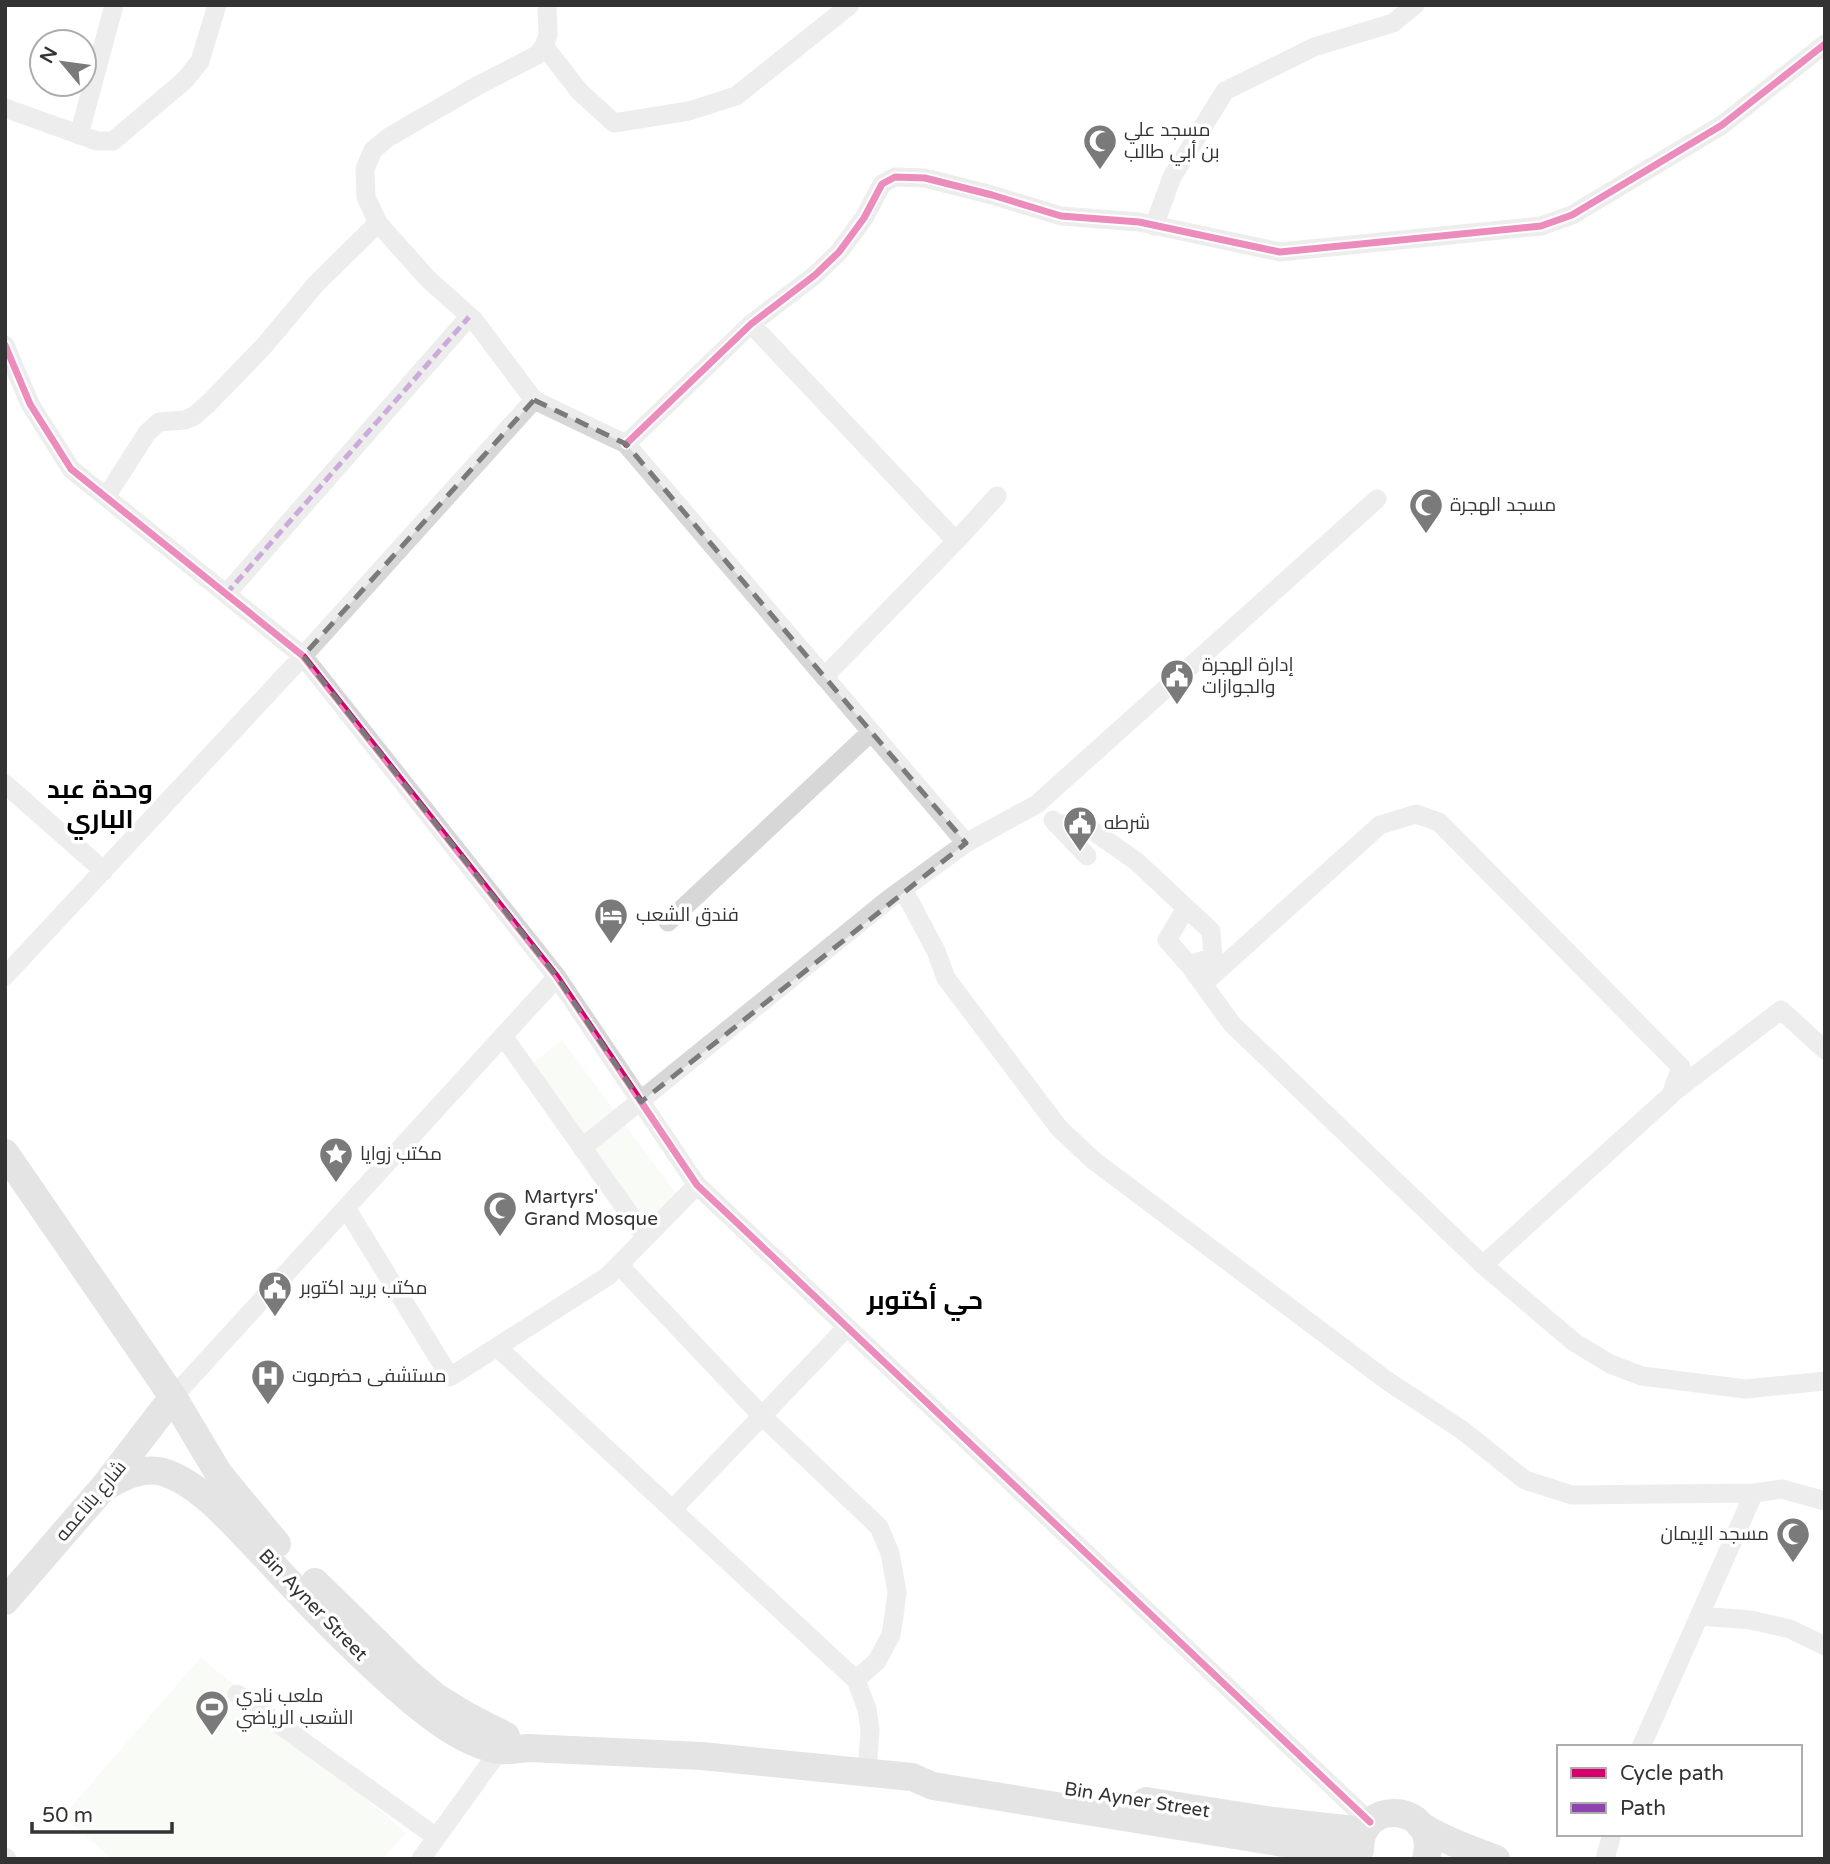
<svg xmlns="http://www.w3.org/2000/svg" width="1830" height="1864" viewBox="0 0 1830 1864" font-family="'Varela Round',Cairo,sans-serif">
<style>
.green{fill:#f1f5ed}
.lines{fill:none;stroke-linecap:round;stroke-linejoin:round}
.minor{stroke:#d7d7d7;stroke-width:19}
.highway{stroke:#c4c4c4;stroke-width:28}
.quiet{stroke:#8e44ad;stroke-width:5;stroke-dasharray:10 5;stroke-linecap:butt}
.cycleway-casing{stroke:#fff;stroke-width:11}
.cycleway{stroke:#d6006c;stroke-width:7}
.marked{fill:none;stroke:#7a7a7a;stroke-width:5;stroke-dasharray:14 9;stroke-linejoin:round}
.labels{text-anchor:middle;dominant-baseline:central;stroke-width:7;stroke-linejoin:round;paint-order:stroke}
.poi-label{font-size:19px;fill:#333;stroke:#fff;text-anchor:start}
.street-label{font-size:19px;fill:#333;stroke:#fff}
.district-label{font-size:26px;font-weight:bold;fill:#000;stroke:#fff}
</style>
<rect width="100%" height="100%" fill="#fff"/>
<path class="green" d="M562 1040 678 1196 636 1242 519 1074Z
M201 1657 406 1833 382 1859H112L63 1816Z"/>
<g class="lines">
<path class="minor" d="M547 5 548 35 544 46 537 55 477 86 389 137 373 150 365 169 366 197 378 223 428 279 474 320 534 400 626 444 966 843
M544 46 580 92 614 123 689 111 736 96 850 5
M5 108 97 141H113L185 80 200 61 217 5
M79 135 114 5
M1154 226 1172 177 1225 91 1314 47 1393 23 1415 5
M751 324 956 541
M5 345 30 404 71 469 303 656 557 977 697 1185 1370 1822
M626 444 751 324 815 275 839 252 864 218 882 184 895 177 925 178 992 195 1061 216 1139 222 1280 252 1541 226 1572 215 1722 125 1825 44
M106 497 147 433 159 422 185 420 194 416 208 404 264 346 316 284 378 223
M226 594 469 317
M824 677 956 541 997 496
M5 784 104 871
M1053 820 1087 856
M1056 824H1083L1136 861 1211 931 1213 957 1189 965 1167 940 1186 908
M903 889 936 951 946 978 1059 1128 1093 1160 1386 1380 1462 1430 1525 1480 1572 1495 1754 1493 1782 1489 1825 1501
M668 922 871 732
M1189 965 1232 1024 1483 1265 1671 1095 1681 1067 1439 822 1416 814 1380 825 1203 984
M5 976 303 656 534 400
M503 1036 646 1237
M1671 1094 1781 1010 1825 1050
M582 1148 889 899 966 843 1037 804 1377 499
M346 1208 450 1377 608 1276 697 1185
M619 1265 762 1416 879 1527 890 1553 897 1592 894 1616 891 1635 877 1661 856 1680
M1483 1265 1574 1342 1610 1364 1642 1376 1745 1389 1825 1381
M497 1347 856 1680 867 1709 870 1730 867 1772
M173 1397 557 977
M673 1509 847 1327
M1700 1616 1751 1620 1790 1629 1825 1646
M237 1694 436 1837
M1641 1747 1754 1493
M5 1857 7 1859
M421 1859 506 1741
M1605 1859 1612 1834"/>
<path class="highway" d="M5 1153 173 1397 219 1474 277 1544
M103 1488C120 1478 142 1466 163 1472 199 1483 232 1522 257 1548 297 1591 337 1634 381 1674 411 1701 459 1745 501 1750 509 1751 519 1749 528 1748L702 1756 912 1777 933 1786 1327 1850 1351 1859
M315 1582 407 1672 436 1697 467 1716 506 1736
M5 1601 103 1488 173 1397
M1146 1801 1273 1821 1363 1831
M1420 1825C1443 1840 1470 1849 1496 1859
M1360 1850C1359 1795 1441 1804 1426 1859"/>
<path class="quiet" d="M226 594 469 317"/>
<g class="cycleway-casing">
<path id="cycleway" d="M5 345 30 404 71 469 303 656 557 977 697 1185 1370 1822
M626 444 751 324 815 275 839 252 864 218 882 184 895 177 925 178 992 195 1061 216 1139 222 1280 252 1541 226 1572 215 1722 125 1825 44"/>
</g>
<use href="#cycleway" class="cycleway"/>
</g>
<path d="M0 0H1830V1864H0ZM534 400 626 444 966 843 641 1102 557 977 303 656Z" fill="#fff" fill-opacity=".55" fill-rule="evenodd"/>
<path class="marked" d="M534 400 626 444 966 843 641 1102 557 977 303 656Z"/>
<defs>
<g id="mosque-pin" transform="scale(1.75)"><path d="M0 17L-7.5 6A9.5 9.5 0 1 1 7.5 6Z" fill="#7a7a7a" stroke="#fff"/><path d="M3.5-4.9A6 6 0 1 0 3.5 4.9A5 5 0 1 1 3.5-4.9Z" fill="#fff"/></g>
<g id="civic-pin" transform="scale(1.75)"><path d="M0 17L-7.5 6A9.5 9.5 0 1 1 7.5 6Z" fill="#7a7a7a" stroke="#fff"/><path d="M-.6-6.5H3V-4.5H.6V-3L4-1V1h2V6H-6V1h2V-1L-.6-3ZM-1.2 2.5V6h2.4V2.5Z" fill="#fff"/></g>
<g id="hotel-pin" transform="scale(1.75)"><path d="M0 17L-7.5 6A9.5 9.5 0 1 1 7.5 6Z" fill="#7a7a7a" stroke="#fff"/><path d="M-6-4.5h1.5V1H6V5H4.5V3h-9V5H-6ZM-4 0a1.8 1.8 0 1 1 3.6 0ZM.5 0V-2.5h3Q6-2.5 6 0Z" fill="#fff"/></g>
<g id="sight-pin" transform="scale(1.75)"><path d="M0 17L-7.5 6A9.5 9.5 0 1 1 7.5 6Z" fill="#7a7a7a" stroke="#fff"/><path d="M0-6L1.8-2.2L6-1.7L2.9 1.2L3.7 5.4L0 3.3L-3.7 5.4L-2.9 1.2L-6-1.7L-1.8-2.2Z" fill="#fff"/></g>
<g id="hospital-pin" transform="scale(1.75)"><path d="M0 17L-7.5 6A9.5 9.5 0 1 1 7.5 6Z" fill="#7a7a7a" stroke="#fff"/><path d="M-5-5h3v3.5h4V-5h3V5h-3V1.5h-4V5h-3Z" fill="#fff"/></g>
<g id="stadium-pin" transform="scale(1.75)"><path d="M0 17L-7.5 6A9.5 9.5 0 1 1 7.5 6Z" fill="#7a7a7a" stroke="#fff"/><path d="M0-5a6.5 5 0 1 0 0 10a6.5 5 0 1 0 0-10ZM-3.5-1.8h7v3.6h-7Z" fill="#fff"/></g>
</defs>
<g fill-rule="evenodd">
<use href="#mosque-pin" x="1100" y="141"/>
<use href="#mosque-pin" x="1426" y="505"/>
<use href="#civic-pin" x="1177" y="676"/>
<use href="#civic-pin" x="1080" y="823"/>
<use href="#hotel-pin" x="611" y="915"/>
<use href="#sight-pin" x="336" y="1154"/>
<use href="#mosque-pin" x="500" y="1208"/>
<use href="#civic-pin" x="275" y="1288"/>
<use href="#hospital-pin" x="268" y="1376"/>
<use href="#mosque-pin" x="1793" y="1534"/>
<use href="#stadium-pin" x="212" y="1707"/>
</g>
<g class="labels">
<g class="poi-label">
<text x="1124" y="130">مسجد علي<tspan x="1124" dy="22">بن أبي طالب</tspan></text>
<text x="1450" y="505">مسجد الهجرة</text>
<text x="1202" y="665">إدارة الهجرة<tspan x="1202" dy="22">والجوازات</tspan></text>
<text x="1104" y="823">شرطه</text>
<text x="636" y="915">فندق الشعب</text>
<text x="360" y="1154">مكتب زوايا</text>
<text x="524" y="1197">Martyrs'<tspan x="524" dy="22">Grand Mosque</tspan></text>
<text x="300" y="1288">مكتب بريد اكتوبر</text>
<text x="292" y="1376">مستشفى حضرموت</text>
<text x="1769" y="1534" text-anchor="end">مسجد الإيمان</text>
<text x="236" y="1696">ملعب نادي<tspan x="236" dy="22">الشعب الرياضي</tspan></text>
</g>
<g class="street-label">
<text transform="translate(91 1501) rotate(-50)">شارع باناعمه</text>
<text transform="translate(313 1605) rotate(46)">Bin Ayner Street</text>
<text transform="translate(1137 1800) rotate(9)">Bin Ayner Street</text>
</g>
<g class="district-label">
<text x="100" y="789">وحدة عبد<tspan x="100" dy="30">الباري</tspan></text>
<text x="925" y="1300">حي أكتوبر</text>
</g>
</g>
<rect width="1830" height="1864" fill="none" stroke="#333333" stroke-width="14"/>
<rect x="1557" y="1745" width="245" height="91" fill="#ffffff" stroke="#adadad" stroke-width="2"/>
<rect x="1571" y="1768" width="35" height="10" fill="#d6006c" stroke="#adadad" stroke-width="2"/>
<text x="1620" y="1780" font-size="21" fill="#333333">Cycle path</text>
<rect x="1571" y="1803" width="35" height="10" fill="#8e44ad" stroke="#adadad" stroke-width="2"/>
<text x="1620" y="1815" font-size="21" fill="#333333">Path</text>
<g transform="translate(63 63) rotate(299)"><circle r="33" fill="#ffffff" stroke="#adadad" stroke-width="2"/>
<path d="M0-5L12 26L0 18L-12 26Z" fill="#7a7a7a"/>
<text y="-10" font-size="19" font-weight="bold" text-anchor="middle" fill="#333333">N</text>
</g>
<path d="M32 1822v10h140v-10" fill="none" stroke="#333333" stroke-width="3.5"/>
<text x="42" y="1822" font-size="21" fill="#333333" stroke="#ffffff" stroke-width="5" paint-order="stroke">50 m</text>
</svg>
